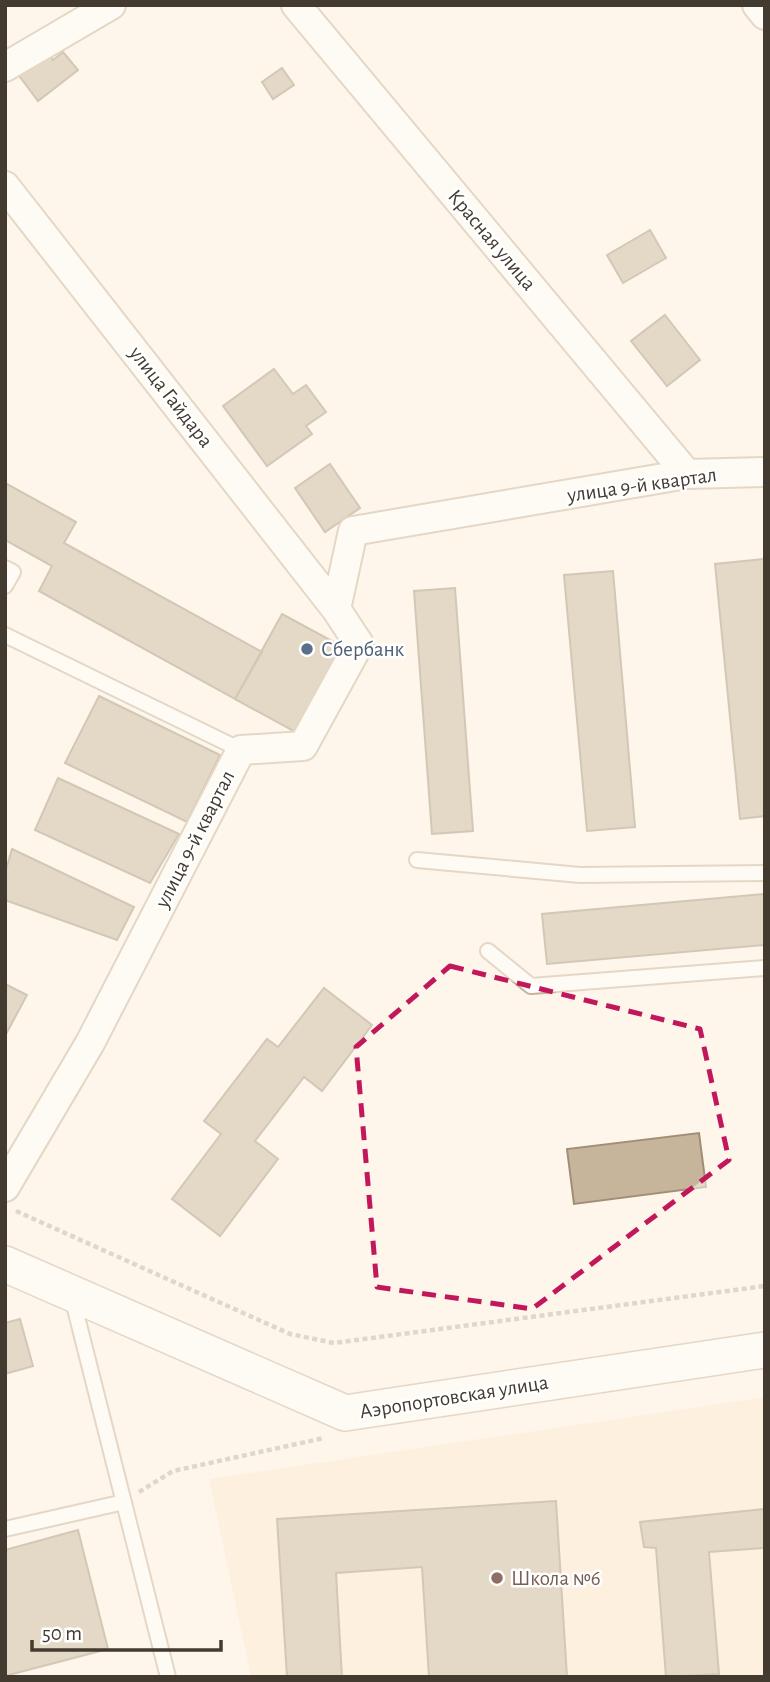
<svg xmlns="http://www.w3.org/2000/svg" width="770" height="1682" viewBox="0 0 770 1682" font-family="'Alegreya Sans',sans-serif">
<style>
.built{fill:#ffe9d1}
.building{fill:#c6b49b;stroke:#a08e76;stroke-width:2}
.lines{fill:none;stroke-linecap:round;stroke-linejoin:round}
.service-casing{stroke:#c7b29a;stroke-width:18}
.minor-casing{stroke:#c7b29a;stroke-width:32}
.tertiary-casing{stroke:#c7b29a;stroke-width:38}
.path{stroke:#bab1a7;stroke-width:4.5;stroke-dasharray:5 3.5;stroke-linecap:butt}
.service{stroke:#fff;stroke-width:14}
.minor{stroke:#fff;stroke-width:28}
.tertiary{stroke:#fff;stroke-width:35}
.marked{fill:none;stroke:#c2185b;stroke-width:5;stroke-dasharray:14 9;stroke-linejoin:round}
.service-dot{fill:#5c6f8a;stroke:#fff;stroke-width:2.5}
.education-dot{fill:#8d6e63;stroke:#fff;stroke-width:2.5}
.labels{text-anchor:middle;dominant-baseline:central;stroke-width:5;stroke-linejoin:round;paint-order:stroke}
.street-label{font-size:21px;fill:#433a30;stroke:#fff}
.service-label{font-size:21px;fill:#4e5e75;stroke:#fff;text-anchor:start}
.education-label{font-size:21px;fill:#785e54;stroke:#fff;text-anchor:start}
</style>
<rect width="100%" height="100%" fill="#fef5eb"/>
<path class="built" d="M765 1397V1677H251L209 1479Z"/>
<path class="building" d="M43 47 53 60 63 52 78 70 38 101 14 69Z
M282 68 294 85 273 99 262 82Z
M650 230 666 258 623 283 607 255Z
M665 315 700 360 667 386 631 341Z
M274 369 293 394 306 385 326 412 306 426 312 434 267 466 223 406Z
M330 464 360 508 325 532 295 488Z
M5 483 76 522 64 543 262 652 235 699 39 591 52 566 5 540Z
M765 559V816L740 819 715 564Z
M613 571 635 827 587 831 564 575Z
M455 588 473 831 432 834 414 591Z
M282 614 343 647 297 733 235 699Z
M99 696 220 755 187 822 65 763Z
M58 778 179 834 150 883 35 830Z
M12 849 134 907 117 940 5 900V873Z
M765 894V945L547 964 542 914Z
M5 984 27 995 5 1036Z
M324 988 372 1025 322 1091 304 1077 255 1141 278 1159 220 1236 172 1199 221 1134 204 1121 267 1039 278 1047Z
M699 1133 706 1187 574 1204 567 1149Z
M20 1319 33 1366 5 1374V1323Z
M556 1501 567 1677H429L422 1567 336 1573 342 1677H287L277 1519Z
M765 1509V1548L709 1552 719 1674 666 1677 656 1548 644 1547 640 1522Z
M78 1530 108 1649 5 1676V1550Z"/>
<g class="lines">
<g class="service-casing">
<path id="service" d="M5 568 13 572 5 586
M5 635 241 750
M417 860 580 875 765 873
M488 951 531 986 765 968
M72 1297 168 1677
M5 1529 124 1502"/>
</g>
<g class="minor-casing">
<path id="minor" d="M296 5 687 474
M757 5 765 15
M5 67 111 5
M5 186 336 609
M5 1187 90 1043 241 750 303 746 359 644 336 609 353 531 687 474 765 472"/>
</g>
<g class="tertiary-casing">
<path id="tertiary" d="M5 1264 345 1413 765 1350"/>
</g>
<path class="path" d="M16 1211 290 1334 334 1343 765 1286
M139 1492 173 1471 324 1438"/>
<use href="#service" class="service"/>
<use href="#minor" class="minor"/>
<use href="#tertiary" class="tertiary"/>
</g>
<path d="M0 0H770V1682H0ZM450 966 700 1029 729 1160 532 1309 377 1287 356 1047Z" fill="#fef5eb" fill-opacity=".55" fill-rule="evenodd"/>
<path class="marked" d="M450 966 700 1029 729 1160 532 1309 377 1287 356 1047Z"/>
<circle class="service-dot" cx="307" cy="649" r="7"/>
<circle class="education-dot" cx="497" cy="1578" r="7"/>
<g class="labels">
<g class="street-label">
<text transform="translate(492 240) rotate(50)">Красная улица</text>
<text transform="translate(171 397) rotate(52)">улица Гайдара</text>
<text transform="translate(642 485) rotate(-8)">улица 9-й квартал</text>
<text transform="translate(195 839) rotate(-63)">улица 9-й квартал</text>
<text transform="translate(454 1397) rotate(-9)">Аэропортовская улица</text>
</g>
<g class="service-label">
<text x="321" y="649">Сбербанк</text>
</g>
<g class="education-label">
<text x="511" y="1578">Школа №6</text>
</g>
</g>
<rect width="770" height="1682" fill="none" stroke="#433a30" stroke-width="14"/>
<path d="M32 1640v10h189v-10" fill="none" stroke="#433a30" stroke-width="3.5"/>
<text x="42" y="1640" font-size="21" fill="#433a30" stroke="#ffffff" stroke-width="5" paint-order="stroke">50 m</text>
</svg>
